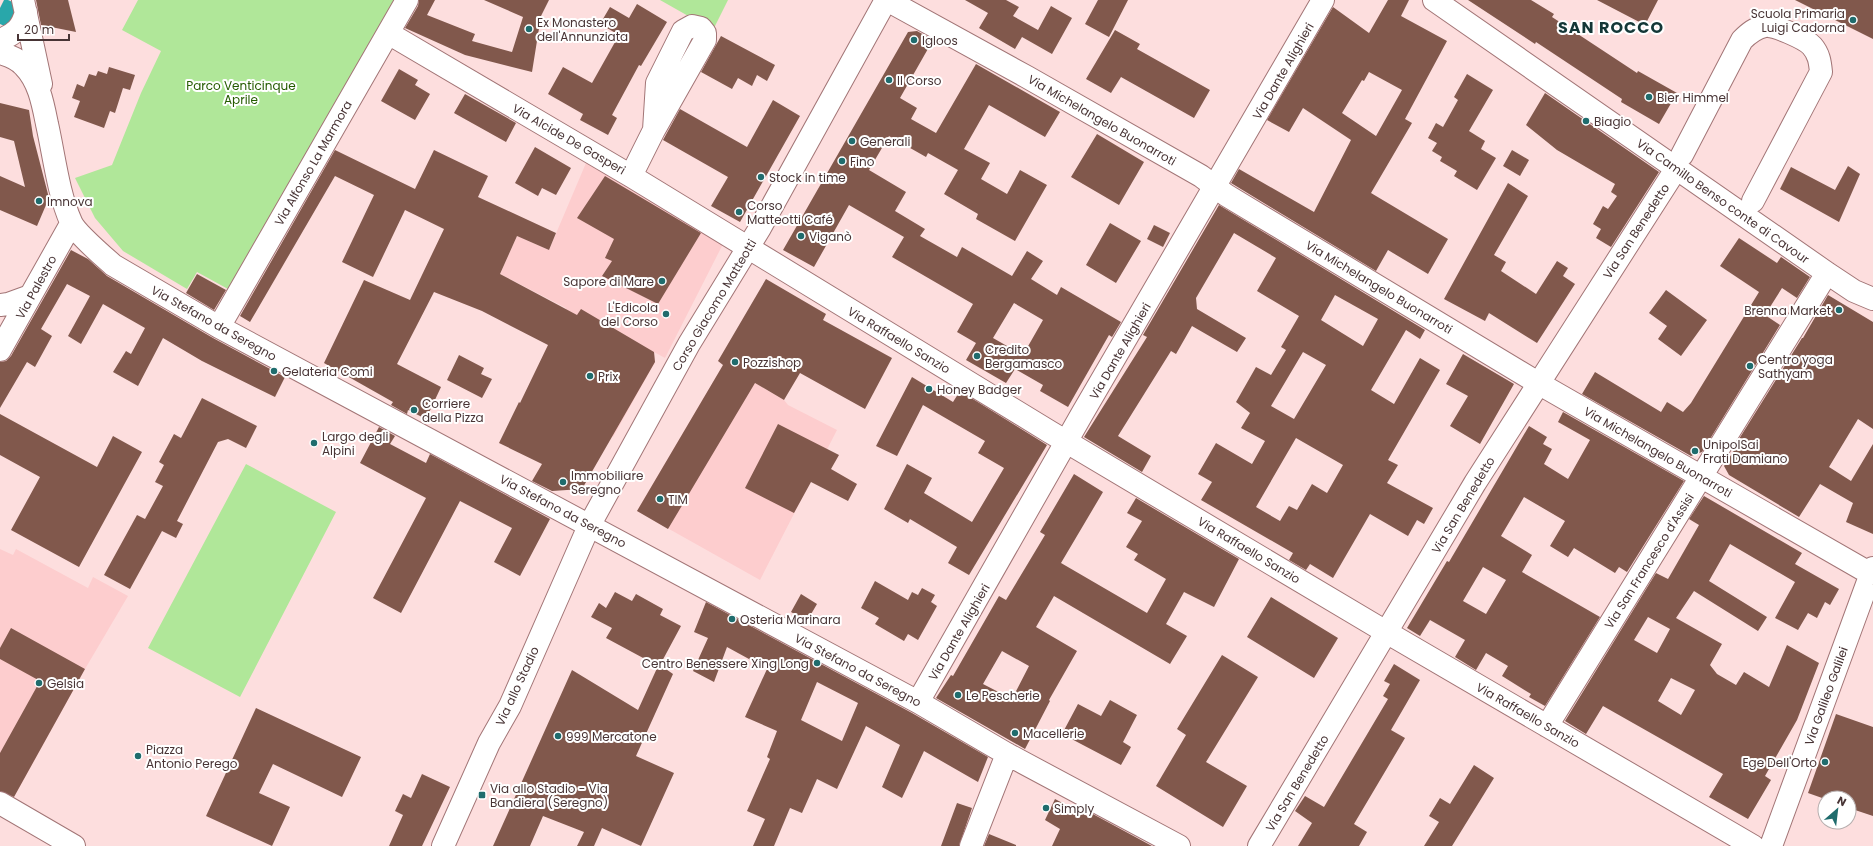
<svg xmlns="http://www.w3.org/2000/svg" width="1873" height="846" viewBox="0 0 1873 846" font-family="Poppins,sans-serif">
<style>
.built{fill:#fdcdce}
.green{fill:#b0e799}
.water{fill:#29a7aa}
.building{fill:#81584c;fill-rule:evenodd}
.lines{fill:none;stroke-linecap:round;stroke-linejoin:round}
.minor-casing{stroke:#a27576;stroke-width:24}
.major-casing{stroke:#a27576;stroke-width:24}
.minor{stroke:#fff;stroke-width:22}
.major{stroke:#fff;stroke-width:22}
.poi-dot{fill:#1f6c6d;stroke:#fff;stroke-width:1.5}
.labels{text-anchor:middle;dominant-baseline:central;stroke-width:4;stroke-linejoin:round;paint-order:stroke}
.poi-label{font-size:12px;fill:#483435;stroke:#fff;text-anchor:start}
.street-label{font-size:12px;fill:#483435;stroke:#fff}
.park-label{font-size:12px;fill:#255b00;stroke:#fff}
.district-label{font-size:16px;font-weight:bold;letter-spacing:1px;fill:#143737;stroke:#fff}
</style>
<rect width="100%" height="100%" fill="#fddede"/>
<path class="built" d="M586 163 723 244 665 358 654 352 655 362 613 437 527 390 566 308 500 274 517 236 549 250Z
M726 366 784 400 788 405 837 430 760 580 637 511 712 384Z
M0 549 13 555 16 549 88 588 93 577 128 596 85 669 13 799 0 792Z"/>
<path class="green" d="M138 0H400L228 289 197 272 187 289 123 251 95 218 75 178 112 165 141 93 161 51 122 30Z
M660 0H728L713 30Z
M246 464 336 512 240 697 148 648Z"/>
<path class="water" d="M4 0H8L19 5 9 28 0 24V8Z"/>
<path class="building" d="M36 0H68L76 32 41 25Z
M419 0H435L427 15 475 34 472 41 512 52 523 17 484 0H549L541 16 532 72 465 55 405 28 418 6Z
M965 0H1006L1019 7 1013 16 1038 30 1051 6 1072 18 1052 54 1022 37 1015 49 979 28 988 13Z
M1098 0H1128L1109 37 1085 24Z
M1388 0H1409L1401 16 1447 41 1405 119 1412 123 1371 193 1448 239 1428 274 1388 250 1376 271 1231 183 1239 169 1314 212 1351 140 1303 108 1289 132 1267 120 1333 7 1369 33ZM1369 72 1402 90 1376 136 1342 113 1362 80 1364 81Z
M1468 0H1531L1554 14 1552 17 1637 73 1638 71 1677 93 1659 124 1621 102 1622 99 1536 42 1535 44Z
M1597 0H1658L1645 25Z
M1795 0H1873V39Z
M637 4 667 22 641 66 639 65 612 115 617 118 608 135 580 120 583 114 548 94 563 67 592 83 619 35 600 24 610 7 629 18Z
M1115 30 1140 44 1137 49 1210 90 1194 118 1121 77 1111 93 1086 79Z
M917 31 933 40 900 98 917 108 911 119 936 133 976 64 1060 112 1045 137 989 105 964 149 990 163 981 179 1007 194 1020 170 1047 185 1015 241 976 219 978 214 944 194 958 170 928 153 926 157 889 136 869 170 906 192 895 211 925 229 920 236 957 257 962 247 1012 276 1027 251 1043 261 1031 279 1057 295 1061 287 1121 322 1112 337 1109 335 1068 407 1040 391 1043 385 1015 369 1006 383 966 360 976 343 957 332 973 304 892 257 904 237 849 205 814 267 783 250 908 32ZM1014 303 1043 320 1023 355 993 338Z
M721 36 775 65 767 81 757 75 752 86 738 78 732 89 701 72Z
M109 67 135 75 130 90 123 88 115 113 110 111 104 128 74 117 80 101 72 98 77 84 84 87 89 74 96 76 98 71 107 74Z
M399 69 418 80 415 85 430 94 415 120 381 101Z
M1467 74 1493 90 1469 131 1485 141 1481 149 1496 158 1477 190 1454 176 1457 171 1440 161 1442 157 1432 151 1437 143 1428 138 1436 123 1443 127 1458 100 1454 97Z
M1545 93 1659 172 1611 247 1596 238 1601 229 1593 224 1603 206 1608 209 1617 196 1611 192 1615 184 1557 150 1526 125Z
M465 94 516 123 506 142 454 113Z
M773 100 800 116 740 222 711 206 728 177 663 140 680 109 747 147Z
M0 103 29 110 33 136 49 198 37 226 0 210V176L25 187 14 141 0 137Z
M1097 134 1144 162 1119 205 1071 177Z
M535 147 571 168 556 195 542 188 538 196 515 183Z
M335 150 415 189 434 150 488 176 478 197 556 233 549 250 517 236 500 274 577 315 581 309 654 352 655 362 582 489 552 491 532 481 542 464 499 443 519 402 520 403 548 345 482 311 434 292 397 364 441 387 426 419 408 410 407 414 391 405 393 402 324 363 364 280 410 300 444 229 405 210 373 277 342 262 374 195 335 176 250 322 240 316Z
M1512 150 1529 160 1520 176 1503 166Z
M1848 166 1860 174 1839 222 1780 189 1791 167 1835 190Z
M605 176 701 233 658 304 602 276 612 261 605 258 614 239 577 218Z
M1508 183 1528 196 1494 255 1506 262 1501 271 1536 294 1557 261 1568 268 1563 276 1575 284 1537 343 1489 313 1485 321 1444 299Z
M1219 205 1425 330 1420 339 1406 330 1371 390 1394 404 1420 358 1440 370 1388 460 1398 465 1387 483 1433 508 1424 524 1417 520 1408 536 1370 514 1333 578 1310 564 1306 570 1289 560 1293 553 1201 500 1212 482 1198 474 1216 443 1252 464 1265 441 1241 428 1250 413 1236 402 1256 367 1271 375 1286 350 1281 347 1299 316 1257 291 1276 258 1234 233 1196 298 1197 309 1246 338 1237 352 1192 326 1176 354 1171 351 1118 436 1151 456 1142 472 1084 437 1147 337 1143 335ZM1335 295 1378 319 1363 346 1321 320ZM1303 352 1326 365 1294 419 1271 406ZM1296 438 1343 465 1327 493 1312 484 1297 510 1289 506 1280 521 1256 507Z
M1110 223 1141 241 1116 283 1086 265Z
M1154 225 1170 233 1163 247 1147 239Z
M1739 238 1777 263 1781 257 1810 277 1797 298 1782 288 1765 315 1780 325 1702 452 1691 456 1582 394 1595 372 1661 412 1667 402 1683 412 1691 403 1759 292 1720 266Z
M71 250 88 259 107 276 213 338 285 377 275 397 202 361 163 338 138 386 113 372 126 351 131 354 145 328 103 304 81 344 68 336 90 296 67 284 41 329 52 336 35 367 27 362 0 408V362L6 361 11 356Z
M197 274 226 290 214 310 186 293Z
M766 279 826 314 823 320 892 358 865 409 800 373 784 400 755 383 668 529 637 511 723 365 718 361Z
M1666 290 1707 320 1681 356 1658 339 1667 326 1649 313Z
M1828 295 1873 322V429L1858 419 1829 467 1851 481 1873 444V534L1846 522 1853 503 1820 484 1799 517 1729 475 1724 466 1742 438 1739 439 1802 338H1803Z
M1463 354 1514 384 1480 444 1450 426 1468 396 1446 384Z
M459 355 484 368 481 374 492 379 482 398 447 380Z
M912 377 953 402 960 391 1047 445 969 575 948 563 957 547 910 519 908 523 884 509 907 464 932 478 924 493 972 522 1004 468 978 453 985 441 923 405 897 456 876 446Z
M202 398 257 426 246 448 228 439 218 442 177 521 183 524 176 538 162 531 130 589 104 575 137 515 145 519 163 486 155 482 164 465 159 462 174 434 181 438Z
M1563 412 1684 481 1627 572 1619 567 1615 573 1574 548 1568 557 1550 546 1565 521 1524 497 1501 536 1532 555 1522 572 1600 617 1545 706 1529 697 1531 694 1502 676 1508 666 1486 653 1476 670 1455 657 1465 640 1430 620 1420 636 1407 628 1447 561 1449 562 1529 426 1547 437 1543 444 1552 449 1544 464 1568 479 1590 440 1558 422ZM1483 567 1506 580 1486 614 1463 601Z
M0 414 97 467 113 436 142 452 79 567 11 530 40 477 0 455Z
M778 424 839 455 831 469 857 484 848 501 811 482 794 513 745 488Z
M379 427 395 436 390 444 426 463 430 454 550 519 520 576 494 562 512 528 460 501 401 613 373 598 426 498 360 463Z
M1074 474 1103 492 1061 563 1147 613 1166 579 1134 560 1138 554 1126 547 1142 521 1127 513 1136 498 1239 559 1214 607 1184 592 1166 624 1187 636 1170 664 1054 596 1036 627 1077 651 1049 700 1050 701 1025 749 936 698 951 675 953 676 999 596 1006 600 1045 535 1040 532ZM1002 651 1029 666 1012 699 983 684Z
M1704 496 1802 553 1795 564 1839 589 1830 605 1825 602 1817 618 1808 613 1798 630 1775 618 1795 582 1730 544 1709 581 1767 617 1758 631 1694 591 1676 618 1722 644 1710 665 1717 674 1736 685 1744 672 1769 687 1787 645 1819 663 1797 720 1765 776 1771 780 1748 819 1709 797 1723 774 1603 706 1586 734 1565 721 1656 573 1668 579 1699 525 1689 519ZM1648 617 1670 629 1657 653 1634 640ZM1671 678 1695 690 1681 715 1658 701Z
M875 581 908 600 912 592 918 595 922 588 935 595 931 602 937 606 918 640 908 634 904 641 875 624 879 618 861 608Z
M615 592 632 601 636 594 663 609 660 615 681 626 660 665 673 674 636 756 674 773 641 846 602 828 594 846H577L584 832 543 816 530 846H493L572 670 638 710 658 666 606 638 612 628 591 617 599 603 606 608Z
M801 594 817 604 807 621 791 612Z
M1271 597 1338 638 1314 678 1247 637Z
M706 602 912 713 988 757 978 782 924 751 902 798 882 787 900 745 866 726 837 789 817 779 802 813 790 808 774 846H753L765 819 747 811 770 759 767 757 777 731 745 717 767 669 727 647 714 682 693 671 708 638 694 632ZM817 682 858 703 842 741 801 720Z
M11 628 85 669 14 797 0 791V753L40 681 0 659V648Z
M1222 655 1258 677 1206 762 1247 786 1223 827 1156 786 1186 735 1177 729Z
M1394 664 1420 680 1391 730 1405 738 1354 824 1367 832 1359 846H1298L1312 823 1295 811 1305 796 1324 807 1388 699 1383 696 1390 684 1384 681Z
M1110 700 1137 715 1123 742 1131 747 1121 765 1062 734 1078 704 1101 716Z
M256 708 361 757 342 797 273 764 259 793 290 807 272 846 206 816Z
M1836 714 1873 727V816L1849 808V798L1825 799 1808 793Z
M1474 765 1494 778 1452 846H1424L1439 822 1429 816 1440 798 1450 804Z
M422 774 450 787 422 846H389L403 815 395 811 403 794 411 798Z
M1055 799 1089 817 1091 813 1152 846H1052L1060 829 1045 820Z
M957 803 972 808 959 846H941Z
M989 834 1016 845V846H984Z"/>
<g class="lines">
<g class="minor-casing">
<path id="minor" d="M23 0 41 84
M887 0 1027 77 1201 176 1226 195 1538 383 1871 574
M1434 0 1827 273 1854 291 1873 299
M388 33 631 176 1050 432 1381 629 1753 846
M0 40C15 34 22 28 26 12
M0 53C8 55 18 59 24 66 39 81 43 104 47 124 54 155 58 193 71 222 75 232 104 257 113 265L219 327 918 702 1007 754 1179 846
M1682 155 1742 40C1749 33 1755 28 1765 26 1773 24 1806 39 1812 46 1819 54 1820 62 1821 72L1753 201
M631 176 654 130 705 40V33L701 28 692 26 683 31 657 83 654 130
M0 305 8 304 30 296
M219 327 407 0
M0 350 71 224
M918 702 1082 414 1323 0
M1547 726 1827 273
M0 803 74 846
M971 846 1007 754
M1259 846 1475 483 1676 169
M1771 846 1873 568"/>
</g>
<g class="major-casing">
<path id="major" d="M443 846 489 743 510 706 589 526 689 344 760 228 886 0"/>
</g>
<use href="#minor" class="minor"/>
<use href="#major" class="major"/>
</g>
<g class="poi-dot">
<circle cx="1853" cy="20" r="4"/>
<circle cx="529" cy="29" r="4"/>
<circle cx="914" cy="40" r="4"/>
<circle cx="889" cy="80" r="4"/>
<circle cx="1649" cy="97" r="4"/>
<circle cx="1586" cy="121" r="4"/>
<circle cx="852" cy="141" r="4"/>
<circle cx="842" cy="161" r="4"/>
<circle cx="761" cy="177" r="4"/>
<circle cx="39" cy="201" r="4"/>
<circle cx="739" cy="212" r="4"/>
<circle cx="801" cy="236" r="4"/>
<circle cx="662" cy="281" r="4"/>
<circle cx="1839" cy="310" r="4"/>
<circle cx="666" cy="314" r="4"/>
<circle cx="977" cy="356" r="4"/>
<circle cx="735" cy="362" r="4"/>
<circle cx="1750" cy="366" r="4"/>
<circle cx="274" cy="371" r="4"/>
<circle cx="590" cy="376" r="4"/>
<circle cx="929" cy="389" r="4"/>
<circle cx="414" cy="410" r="4"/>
<circle cx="314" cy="443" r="4"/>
<circle cx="1695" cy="451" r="4"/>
<circle cx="563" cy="482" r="4"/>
<circle cx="660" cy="499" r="4"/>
<circle cx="732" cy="619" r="4"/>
<circle cx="817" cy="663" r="4"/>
<circle cx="39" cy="683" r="4"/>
<circle cx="958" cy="695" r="4"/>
<circle cx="1015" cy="733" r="4"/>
<circle cx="558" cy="736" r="4"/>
<circle cx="138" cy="756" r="4"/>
<circle cx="1825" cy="762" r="4"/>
<rect x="478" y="791" width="8" height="8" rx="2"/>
<circle cx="1046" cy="808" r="4"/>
</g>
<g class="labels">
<g class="poi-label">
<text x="1845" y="13" text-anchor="end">Scuola Primaria<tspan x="1845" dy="14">Luigi Cadorna</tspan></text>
<text x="537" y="22">Ex Monastero<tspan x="537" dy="14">dell'Annunziata</tspan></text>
<text x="922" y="40">Igloos</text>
<text x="897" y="80">Il Corso</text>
<text x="1657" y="97">Bier Himmel</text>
<text x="1594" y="121">Biagio</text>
<text x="860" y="141">Generali</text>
<text x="850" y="161">Fino</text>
<text x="769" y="177">Stock in time</text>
<text x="47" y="201">Imnova</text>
<text x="747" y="205">Corso<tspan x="747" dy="14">Matteotti Café</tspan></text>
<text x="809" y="236">Viganò</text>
<text x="654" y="281" text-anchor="end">Sapore di Mare</text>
<text x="658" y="307" text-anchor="end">L'Edicola<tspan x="658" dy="14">del Corso</tspan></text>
<text x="1831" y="310" text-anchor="end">Brenna Market</text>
<text x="985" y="349">Credito<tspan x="985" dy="14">Bergamasco</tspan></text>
<text x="1758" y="359">Centro yoga<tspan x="1758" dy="14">Sathyam</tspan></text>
<text x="743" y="362">Pozzishop</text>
<text x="282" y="371">Gelateria Comi</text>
<text x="598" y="376">Prix</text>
<text x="937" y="389">Honey Badger</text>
<text x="422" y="403">Corriere<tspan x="422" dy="14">della Pizza</tspan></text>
<text x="322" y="436">Largo degli<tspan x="322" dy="14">Alpini</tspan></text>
<text x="1703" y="444">UnipolSai<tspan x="1703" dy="14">Frati Damiano</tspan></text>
<text x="571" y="475">Immobiliare<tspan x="571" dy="14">Seregno</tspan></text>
<text x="668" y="499">TIM</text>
<text x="740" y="619">Osteria Marinara</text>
<text x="809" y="663" text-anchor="end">Centro Benessere Xing Long</text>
<text x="47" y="683">Gelsia</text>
<text x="966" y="695">Le Pescherie</text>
<text x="1023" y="733">Macellerie</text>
<text x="566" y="736">999 Mercatone</text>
<text x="146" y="749">Piazza<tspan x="146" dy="14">Antonio Perego</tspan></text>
<text x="1817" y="762" text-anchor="end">Ege Dell'Orto</text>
<text x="490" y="788">Via allo Stadio - Via<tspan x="490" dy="14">Bandiera (Seregno)</tspan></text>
<text x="1054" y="808">Simply</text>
</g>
<g class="street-label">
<text transform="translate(1283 71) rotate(-60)">Via Dante Alighieri</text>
<text transform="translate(1102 120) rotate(30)">Via Michelangelo Buonarroti</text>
<text transform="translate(569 139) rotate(30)">Via Alcide De Gasperi</text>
<text transform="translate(313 163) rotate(-60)">Via Alfonso La Marmora</text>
<text transform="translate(1723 201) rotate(35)">Via Camillo Benso conte di Cavour</text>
<text transform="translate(1636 231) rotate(-57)">Via San Benedetto</text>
<text transform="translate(36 287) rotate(-61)">Via Palestro</text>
<text transform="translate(1379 287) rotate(31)">Via Michelangelo Buonarroti</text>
<text transform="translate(714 305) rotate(-59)">Corso Giacomo Matteotti</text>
<text transform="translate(214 323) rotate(29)">Via Stefano da Seregno</text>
<text transform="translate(899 340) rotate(31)">Via Raffaello Sanzio</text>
<text transform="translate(1120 351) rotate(-60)">Via Dante Alighieri</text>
<text transform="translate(1658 452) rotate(30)">Via Michelangelo Buonarroti</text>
<text transform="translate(1463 505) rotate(-59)">Via San Benedetto</text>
<text transform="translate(563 511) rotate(28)">Via Stefano da Seregno</text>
<text transform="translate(1249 550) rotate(31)">Via Raffaello Sanzio</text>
<text transform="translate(1649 561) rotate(-58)">Via San Francesco d'Assisi</text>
<text transform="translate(959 632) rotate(-60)">Via Dante Alighieri</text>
<text transform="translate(858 670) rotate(28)">Via Stefano da Seregno</text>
<text transform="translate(517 686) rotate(-65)">Via allo Stadio</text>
<text transform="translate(1826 696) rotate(-70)">Via Galileo Galilei</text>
<text transform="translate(1528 715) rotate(30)">Via Raffaello Sanzio</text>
<text transform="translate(1297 783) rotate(-59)">Via San Benedetto</text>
</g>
<g class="park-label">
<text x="241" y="85">Parco Venticinque<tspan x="241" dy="14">Aprile</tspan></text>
</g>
<g class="district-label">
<text x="1611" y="27">SAN ROCCO</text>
</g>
</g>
<g transform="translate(1837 810) rotate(28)"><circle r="19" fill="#ffffff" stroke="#b6aeae"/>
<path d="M0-3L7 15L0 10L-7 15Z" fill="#1f6c6d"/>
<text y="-6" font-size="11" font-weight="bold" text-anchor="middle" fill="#483435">N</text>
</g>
<path d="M18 34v6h51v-6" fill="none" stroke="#483435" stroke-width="2"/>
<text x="24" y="34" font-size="12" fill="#483435" stroke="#ffffff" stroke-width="3" paint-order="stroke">20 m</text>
</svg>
